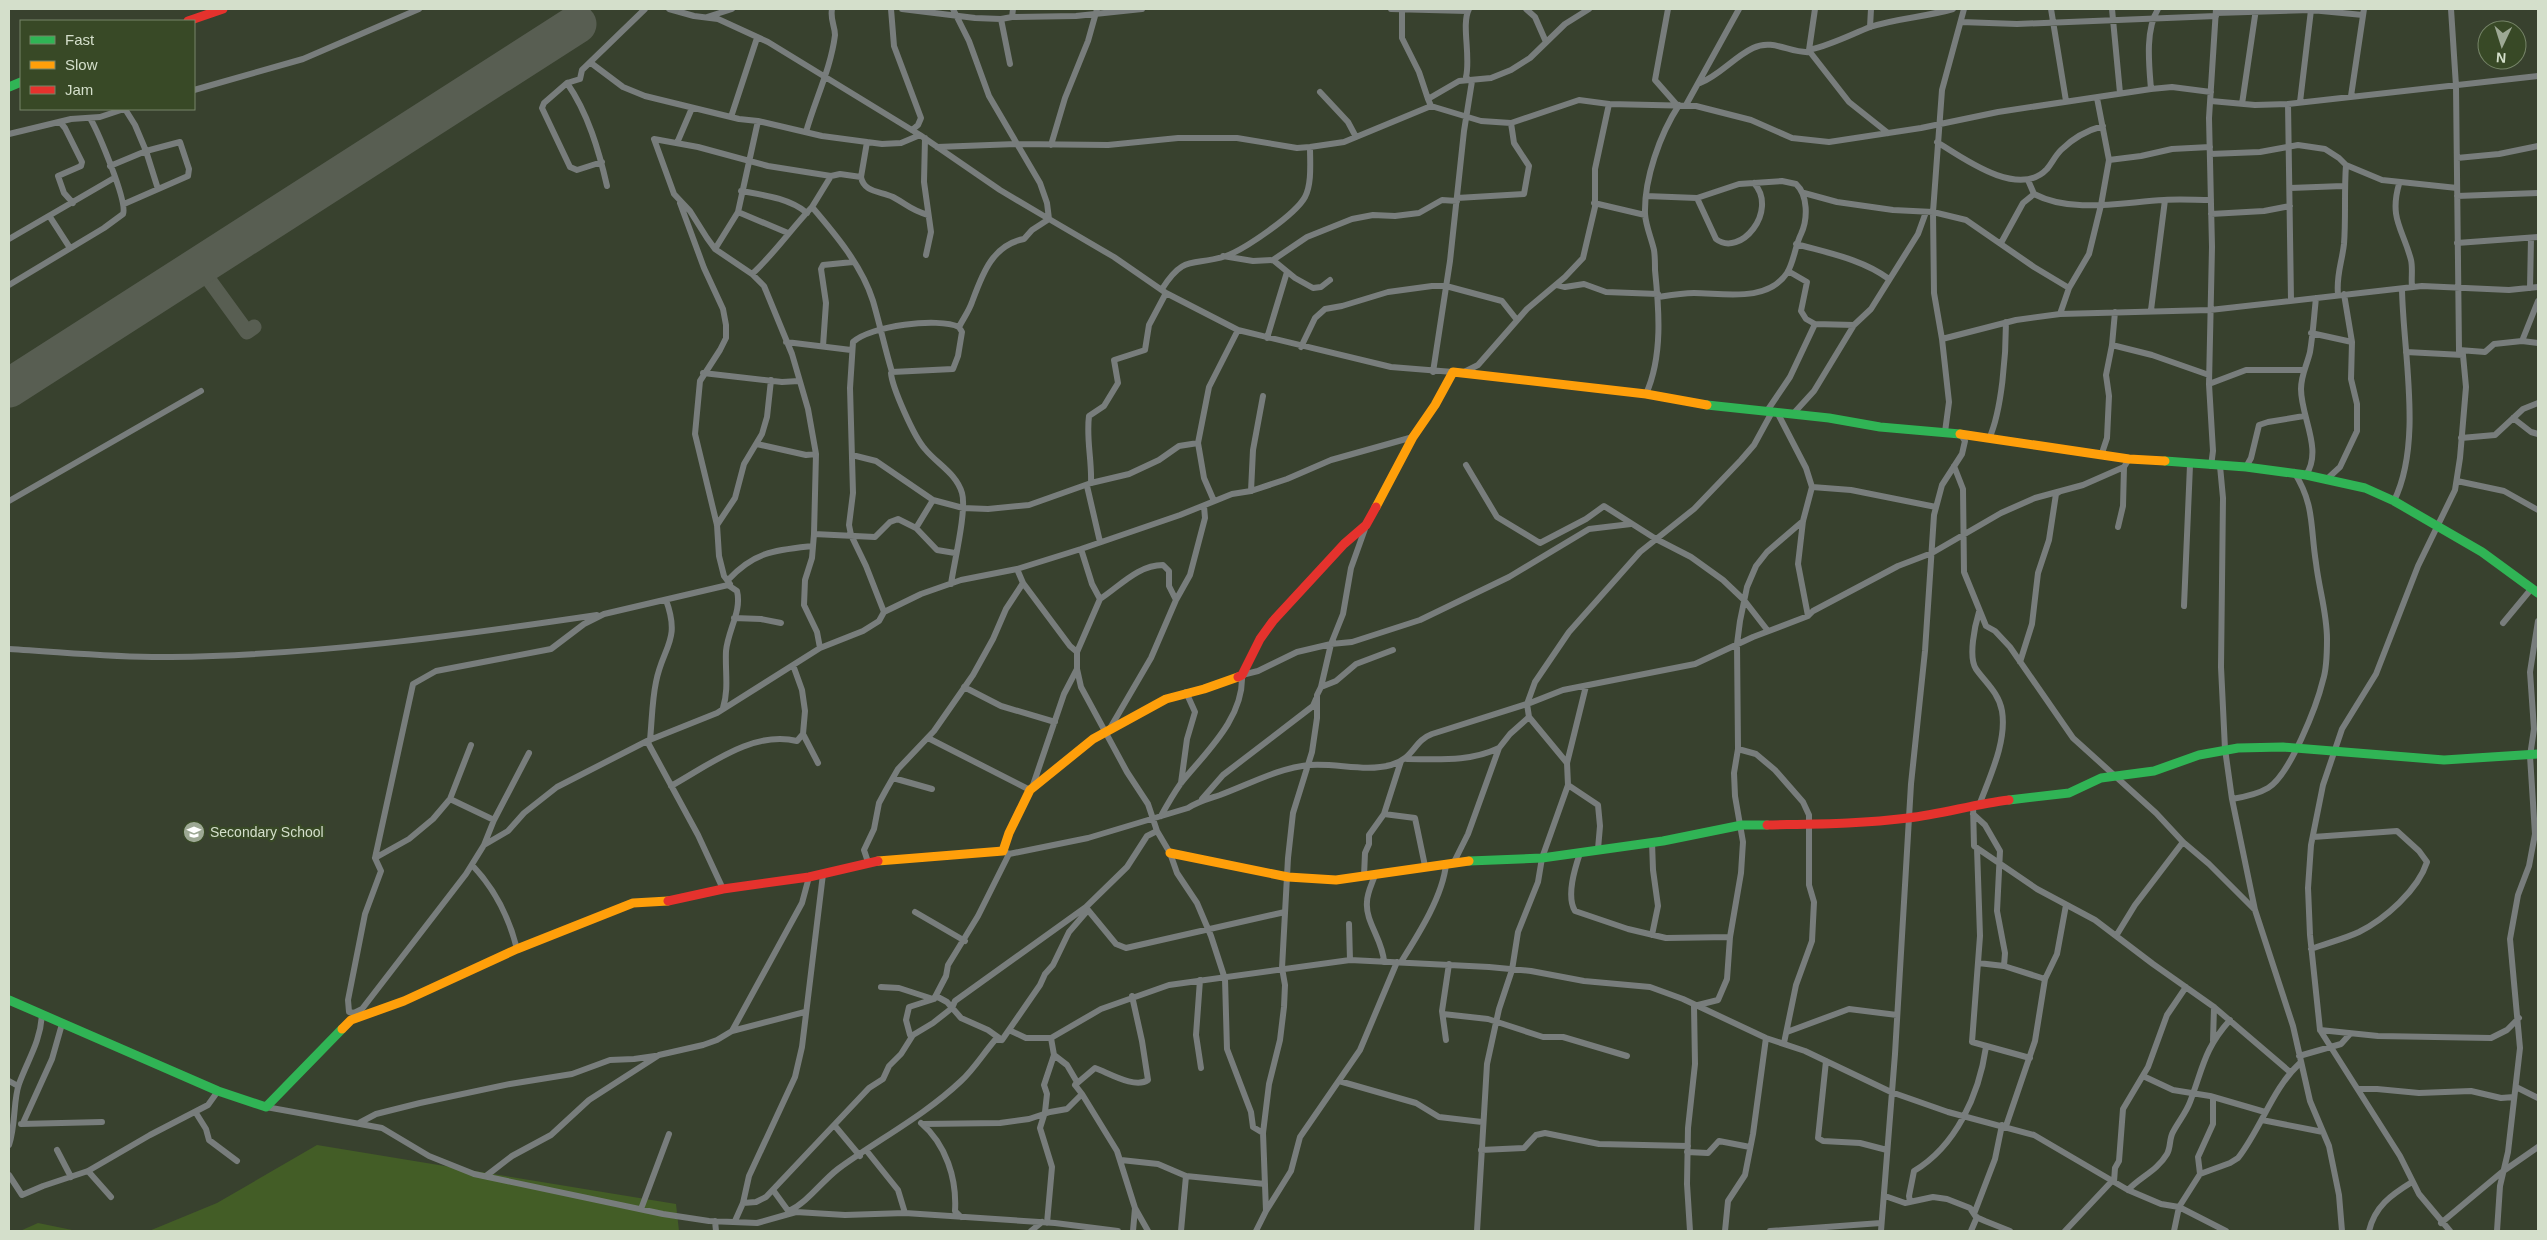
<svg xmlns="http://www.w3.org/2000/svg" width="2547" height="1240" viewBox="0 0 2547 1240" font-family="Arial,sans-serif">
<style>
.green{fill:#435d26}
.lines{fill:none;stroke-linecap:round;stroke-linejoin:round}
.taxiway{stroke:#585e52;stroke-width:15}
.runway{stroke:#585e52;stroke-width:39}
.street{stroke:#787d7c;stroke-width:6}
.fast{stroke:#30b455;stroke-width:9}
.slow{stroke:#ff9f0a;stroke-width:9}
.jam{stroke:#e5322d;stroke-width:9}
.labels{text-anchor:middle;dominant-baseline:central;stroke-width:4.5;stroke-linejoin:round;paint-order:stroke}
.poi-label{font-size:14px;fill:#d4dfcb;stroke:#384926;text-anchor:start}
</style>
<rect width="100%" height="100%" fill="#38412e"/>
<path class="green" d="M317 1145 676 1204 679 1231H149L217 1203Z
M38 1223 77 1231H20Z"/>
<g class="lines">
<path class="taxiway" d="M199 266 247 332 254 327"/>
<path class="runway" d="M9 388 577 24"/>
<path class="street" d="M669 9 694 16 718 19 768 42 920 135 1000 190 1049 219
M891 9 894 46 921 118 918 125 912 130
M902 9 975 18 1001 19 1012 17 1076 16 1142 9
M953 9 969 41 989 96 1040 183 1047 203 1049 219 1114 257 1166 293 1238 330 1391 367 1453 372
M1391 9 1467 11
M1402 9V38L1419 72 1428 99
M1526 9 1535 17 1546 42
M1668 9 1655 80 1677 105
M2051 9 2066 101
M2112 9 2120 93
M2216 13 2311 10 2363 15
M707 17 732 9
M1012 17 1013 9
M1001 19 1010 64
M1961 22 2017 24 2216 16
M1870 27 1871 9
M1809 50 1815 9
M1810 52 1849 102 1888 133
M591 63 623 87 645 96 739 119 758 121 822 136 882 144 901 143 920 135
M1469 80 1466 77C1471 56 1461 24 1469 9
M567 83 544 103 542 108 570 167 577 170 602 162
M1700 83C1720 75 1734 57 1753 48 1773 38 1791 54 1810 52L1809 50C1831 45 1850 35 1870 27 1897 18 1926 17 1953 9
M2151 89C2149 65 2145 30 2158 9
M194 90 303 59 419 9
M1320 92 1348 122 1356 137
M2351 96 2364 9
M2211 101 2255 105 2288 104 2538 76
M2300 102 2311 10
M2242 104 2256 9
M2288 104 2291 300
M1686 105 1739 9
M1431 106 1428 99 1459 81 1491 78 1511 70 1530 58 1565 24 1589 9
M731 117 757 38
M60 122 65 128 82 162 81 166 58 176 64 193 73 203
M806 132C815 100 831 68 835 35 835 26 830 20 832 9
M9 134 71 119 100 117 124 109
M925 138 924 182 931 232 926 255
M867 142 861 177 840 174 831 176 812 207C836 235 862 266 873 301 880 325 885 349 892 372L891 373C892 387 914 437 925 449 937 464 956 473 962 493 967 510 954 563 951 584
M1937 142C1964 159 2019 199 2047 169 2052 163 2055 156 2061 150 2072 139 2088 130 2103 126
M677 143 692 108
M1051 145 1065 98 1088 41 1097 9
M937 147 1016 144 1108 145 1178 138H1237L1297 148 1310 147 1344 142 1431 106 1481 121 1511 123 1579 100 1609 104 1696 106 1751 120 1792 138 1829 142 1921 128 1998 112 2151 89 2172 87 2211 92
M2210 154 2260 152 2298 145 2325 149 2339 158 2346 165C2344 192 2346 218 2344 244 2342 262 2336 276 2338 294
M2457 158 2499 154 2538 146
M2109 160 2141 156 2172 149 2210 147
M2346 165 2382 180 2457 188
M110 166 146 151 135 125 125 109
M861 177C864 193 881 191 893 197 908 205 910 210 928 215
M2028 180 2034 194C2072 214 2123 202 2164 200 2179 199 2195 200 2211 200
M2399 184C2389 219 2403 229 2411 260 2413 268 2411 279 2412 287
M607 186C599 151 588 113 567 83L580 79 582 70 645 9
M2290 188 2343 186
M741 191C763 195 789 198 807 213
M1804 193 1837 202 1893 210 1933 212 1966 220 2034 267 2069 288
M1646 196 1697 198 1739 184 1782 181 1796 184C1808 195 1808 219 1801 234 1795 246 1794 262 1787 273 1767 303 1723 293 1694 293 1682 293 1671 295 1659 297
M2457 196 2538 193
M1457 198 1524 194 1529 166 1514 143 1511 123
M1697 198 1716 239C1740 258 1779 211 1754 183
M680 203 704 268 723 309 726 325V338L720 350 700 381 695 434 717 525 719 556 724 576 730 584 728 585 737 591C742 611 728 630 726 651 725 671 729 689 723 708
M1594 203 1645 215
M124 204 188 176 189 169 180 142 146 151 158 189
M738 212 788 233
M2211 214 2264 211 2290 206
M50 217 70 248
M9 239 114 178
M2001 243 2023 203 2034 194
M2457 243 2538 237
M1796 244C1828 253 1862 259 1889 279
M715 249 738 212 758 121
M1223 256 1253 261 1273 260 1307 237 1352 219 1373 215 1395 216 1419 213 1442 200 1457 201
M1273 260 1295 278 1313 288 1321 287 1330 280
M1788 271 1807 282 1801 311 1806 319 1815 324
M752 274C775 253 791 229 812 207
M9 285 104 228 123 214C128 202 98 132 90 118
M1557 285 1565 287 1584 284 1606 292 1658 294
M2530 288 2531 238
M1162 289C1185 253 1193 267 1226 256 1245 249 1295 215 1305 197 1312 183 1310 163 1310 147
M2151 310 2165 200
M2060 314 2069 288 2089 254 2101 205 2109 160 2097 98
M2311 333 2352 342
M1267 338 1287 272
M1942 339 2016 320 2060 314 2210 310 2422 286 2509 290 2538 287
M2522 341 2538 301
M786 342 851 350
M2112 345 2152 355 2209 375
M823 346 826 303 821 269 823 265 853 262
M1301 347 1315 318 1325 309 1342 306 1388 292 1432 286H1446L1502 301 1517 320
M2459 350 2485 352 2494 344 2522 341 2538 343
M2406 352 2463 355
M892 372 953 369 958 356 962 332 959 327
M1433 372 1450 261 1464 131 1472 81
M1464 372 1478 365 1527 309 1565 277 1583 258 1595 207V169L1609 104
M703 373 782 382 799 381
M2209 384 2246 370H2304
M1646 394C1663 356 1659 309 1655 270 1655 263 1655 256 1654 250 1651 237 1646 227 1645 214 1644 179 1660 134 1679 105
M1767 411 1790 377 1815 324 1854 325
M1777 412 1806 468 1812 487 1803 521 1798 564 1808 616
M1793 414 1814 391 1854 325 1871 309 1918 234 1926 212
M2513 418 2531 432 2538 434
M1945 432 1949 402 1942 339 1934 293 1933 212 1942 90 1964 9
M2461 438 2495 435 2523 409 2538 403
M1989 439C2002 410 2006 354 2006 322
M757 444 806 455 816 454
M852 455 876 461 933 500 963 508 988 509 1029 505 1091 483 1129 474 1159 460 1179 446 1198 443
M2101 456 2107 438 2109 396 2106 375 2112 345 2115 312
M1466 465 1497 517 1540 543 1586 519 1604 506 1656 539 1691 557 1723 580 1744 600 1768 631
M1954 466 1963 489 1964 572 1986 626 1995 631 2010 647 2073 738 2156 813 2183 842 2209 864 2254 909
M2211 466 2213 451 2209 384 2212 247 2209 118 2216 9
M2220 466 2223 498 2221 667 2225 749 2232 799 2255 910 2293 1026 2310 1101 2329 1146 2339 1195 2342 1231
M2246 467 2251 458 2259 425 2268 422 2304 416
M2306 475C2323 450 2301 417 2301 389 2301 375 2307 365 2310 352 2313 334 2314 316 2316 298
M2327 479 2340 467 2357 431V404L2351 379 2352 342 2344 294
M2457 481 2504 491 2538 510
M1091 483C1092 460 1086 439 1089 416L1104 406 1118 383 1114 360 1145 350 1149 325 1166 293
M1087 486 1100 542
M1812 487 1851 490 1936 507
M1251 491 1253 450 1263 396
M9 501 201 391
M1214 501 1204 478 1198 443 1209 387 1238 330
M2394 501C2423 442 2403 353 2402 289
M717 525 735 498 744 464 762 434 767 417 771 380
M2118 527 2123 506 2124 467
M916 528 937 550 955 553
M814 534 875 537 890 522 898 519 916 528 933 500
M1017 569 1023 583 1070 646 1077 652
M728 580C755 551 776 550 813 546
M1100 599C1120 586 1138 565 1163 565L1169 571V586L1176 600
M2184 606 2190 465
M884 612 866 566 851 535 849 525 853 493 850 388 853 342C870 326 938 317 959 327 963 319 969 311 972 302 982 275 992 245 1024 239L1032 230 1049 219
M1979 612C1975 625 1968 657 1976 669 1985 682 1999 693 2002 711 2007 741 1990 776 1980 803
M734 618 761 619 781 623
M2503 623 2532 588
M820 648 817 632 804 605 805 580 812 558 814 534 816 454 808 409 792 354 764 286 752 274 715 249 707 238 690 211 674 194 654 139 698 147 768 166 831 176
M9 649C63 652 117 658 171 657 314 655 456 636 597 615
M2020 662 2032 624 2038 573 2049 540 2056 494 2059 492
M793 665 802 690 805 711 803 734 818 763
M1077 669 1081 687 1127 772 1148 804 1157 831 1170 853 1177 873 1197 903 1211 936 1225 979 1227 1049 1251 1112 1253 1127 1263 1133
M964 687 1001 706 1055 722
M1321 687 1336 681 1356 664 1393 650
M1529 717 1567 763
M1109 730 1151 658 1176 600 1190 575 1205 518 1204 506
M928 738 1030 790
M650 740C652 720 652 701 656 682 663 646 681 641 666 600
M647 741 698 835 723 889
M1738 749 1756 754 1775 770 1803 802 1809 815V885L1814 902 1812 941 1796 985 1784 1043
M1407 759C1438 759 1470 762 1499 748
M893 778 932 789
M1181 783 1187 739 1195 712 1186 692
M1568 785 1598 805 1600 826 1598 849
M671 786C709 765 753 730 797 741L803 734
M1032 788 1064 694 1077 669V652L1100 599 1092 584 1081 549
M450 799 494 820
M1202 799 1223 775 1313 706 1316 699
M2232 799C2244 797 2258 794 2268 788 2290 775 2317 705 2323 680 2327 668 2327 652 2327 639 2327 613 2319 589 2316 563 2310 526 2315 505 2294 472
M1973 805 1974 846 2037 889 2095 920 2153 964 2214 1007 2290 1072
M1384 814 1415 818 1425 866
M1973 814 1985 825 2000 851 1997 911 2005 953 2004 966
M1161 816C1167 805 1174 793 1181 783 1206 752 1244 718 1242 675L1258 671 1297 652 1331 644 1352 642 1420 620 1509 577 1589 529 1631 524
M1652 842 1653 870 1658 906 1652 935
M484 845 494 820 529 753
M1977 848 1980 936 1972 1042 2030 1058
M1003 851 1009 854 1088 838 1188 808C1199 801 1208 799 1220 795 1250 784 1278 768 1310 765 1337 763 1365 772 1391 765 1415 758 1413 741 1432 734L1530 703 1563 690 1695 664 1753 637 1808 616 1813 611 1898 566 1932 553 2001 513 2035 498 2083 485 2124 467 2129 459
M1580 853C1575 868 1566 896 1575 911L1628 929 1666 938 1730 937
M375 858 409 839 433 819 450 799 471 745
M868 862 864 850 874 829 879 803 886 790 898 769 934 731 973 675 993 639 1006 609 1023 583
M1454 862 1468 834 1499 748 1510 734 1529 717 1527 704 1535 682 1569 632 1640 552 1694 509 1741 460 1754 445 1772 412
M472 865C495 889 509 917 517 949
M1375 875C1372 884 1367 893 1367 902 1365 922 1383 940 1384 962
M1364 876 1365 853 1369 844V835L1384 814 1401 761
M1088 910 1116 944 1126 948 1285 912
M915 912 965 941
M1349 924 1350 960
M2116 936 2135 905 2183 842
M2311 949C2327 943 2344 939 2359 932 2385 919 2418 890 2427 862L2419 851 2397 831 2313 837
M1401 962C1418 935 1443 896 1446 864
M1978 963 2004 966 2045 979
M1200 980 1196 1035 1201 1068
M881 987 899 988 933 999
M936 996 947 1002 961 1018 988 1030 1002 1040
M354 1013 349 1012 348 1000 365 914 381 871 375 858 413 684 436 671 551 649 584 624 604 614 728 585
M1443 1014 1488 1019 1543 1037H1563L1627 1056
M355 1018 358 1017 354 1013 362 1009 466 874 484 845 508 831 524 813 557 787 647 741 717 713 820 648 863 631 879 621 884 612 921 594 961 580 1017 569 1081 549 1180 515 1232 494 1251 491 1287 479 1331 460 1413 437
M1009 1030 1026 1038H1051L1101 1009 1169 985 1350 960 1489 967 1531 971 1584 981 1650 987 1683 999 1766 1038 1805 1051 1891 1092 1948 1112 2034 1135 2128 1190 2161 1204 2179 1207 2226 1231
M2320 1030 2378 1036 2491 1038 2507 1030 2519 1018
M732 1031 802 903 809 877
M1787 1032 1849 1009 1897 1015
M913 1035H910L906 1020 909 1007 934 999 946 976 948 965 978 916 1009 854
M1446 1040 1442 1011 1449 964
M2213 1041 2214 1007
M2299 1056 2341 1044 2350 1034
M1826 1061 1818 1138 1823 1141 1860 1143 1887 1150
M2143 1076 2173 1090 2210 1096 2265 1112
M9 1081 18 1086
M1339 1081 1416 1103 1439 1117 1482 1122
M1075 1085 1095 1068C1109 1073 1135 1089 1148 1080L1142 1041 1132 996
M2516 1087 2538 1098
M2358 1089H2377L2419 1093 2471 1091 2501 1098 2514 1097
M1082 1094 1117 1151 1135 1208 1133 1231
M266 1107 382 1128 429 1156 474 1174 663 1214 709 1221 757 1223 796 1212 845 1215 905 1213 1055 1223 1118 1231
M196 1113 206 1129 209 1140 237 1161
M2262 1120 2323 1132
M23 1123 52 1059 62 1024
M359 1123 376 1114 420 1103 510 1084 572 1074 610 1060 634 1059 655 1056
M921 1123C946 1144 957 1179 955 1211L961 1217
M21 1124 102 1122
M923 1124 1000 1123 1029 1119 1050 1112 1067 1109 1082 1094 1075 1085 1077 1082 1067 1065 1054 1055 1051 1038
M835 1126 860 1156
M2006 1126 2035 1041 2045 979 2057 954 2066 905
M9 1145C16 1124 13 1101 19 1084 28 1059 40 1043 42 1015
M57 1150 71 1177
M866 1150 898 1190 905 1213
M1481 1150 1524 1148 1536 1135 1545 1133 1599 1144 1688 1146
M1687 1152 1708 1153 1719 1141 1750 1147
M1121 1160 1158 1164 1186 1176 1265 1184
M88 1171 111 1197
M2200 1174 2198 1157 2213 1124V1097
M9 1175 22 1195 43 1186 88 1171 150 1135 208 1105 218 1091
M486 1176 512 1156 551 1135 589 1100 659 1055 703 1045 717 1040 732 1031 805 1012
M2114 1182 2115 1168 2119 1161 2123 1109 2148 1067 2167 1015 2186 987
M773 1190 789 1212
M2128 1190C2140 1177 2157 1171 2167 1154 2171 1147 2169 1139 2173 1132 2178 1122 2186 1113 2190 1102 2203 1068 2204 1049 2230 1020
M1885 1196 1905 1203 1933 1197 1947 1199 1970 1208 1976 1217 1985 1221 2010 1231
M1910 1202 1909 1196 1914 1171C1956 1146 1979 1095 1986 1047
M743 1203 756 1202 766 1197 869 1088 883 1079 889 1066 901 1054 913 1035 933 1023 952 1008 955 1001 1086 907
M1135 1208 1148 1231
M641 1209 669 1134
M789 1211C808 1202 821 1182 838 1169 879 1139 924 1116 961 1081 974 1069 983 1054 995 1040H1002L1040 985 1045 974 1053 965 1069 932 1088 910 1086 907 1127 867 1147 836 1157 831
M1266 1211 1291 1171 1300 1137 1360 1050 1397 962
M1974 1214 1995 1159 2002 1125
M715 1221 716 1231
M735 1221 743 1203 749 1176 795 1077 802 1047 823 874
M1047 1223 1052 1167 1040 1128 1045 1112 1047 1094 1044 1085 1054 1055
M2441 1223 2502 1172 2538 1147
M1031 1231 1042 1222
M1181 1231 1186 1176
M1256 1231 1266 1211 1263 1133 1269 1084 1280 1040 1284 1007 1285 985 1282 968 1288 858 1293 813 1312 752 1317 718V695L1321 687 1331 644 1343 614 1351 568 1366 526
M1477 1231 1487 1064 1499 1009 1512 970 1518 932 1538 882 1542 858 1568 785 1567 763 1586 686
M1690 1231 1687 1184 1688 1128 1695 1064 1694 1006 1718 1000 1727 979 1730 937 1741 873 1743 842 1735 796 1734 773 1738 749 1737 644 1740 621 1747 587 1756 566 1767 552 1803 521
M1725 1231 1728 1201 1745 1175 1753 1134 1766 1038
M1770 1231 1881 1223
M1881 1231 1895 1054 1911 784 1925 651 1934 515 1942 485 1962 454 1965 441 1961 435
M1971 1231 1977 1217
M2065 1231 2112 1181
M2174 1231 2179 1207 2200 1174 2230 1163 2238 1158C2262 1127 2272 1089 2300 1063
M2369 1231C2375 1206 2391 1195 2412 1182
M2450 1231 2419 1194 2400 1156 2320 1030 2310 935 2308 888 2311 845 2323 785 2342 729 2376 674 2418 566 2455 490 2460 458 2466 387 2463 355 2459 350 2456 86 2451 9
M2497 1231 2500 1186 2508 1152 2520 1048 2510 939 2518 895 2529 866 2535 834 2530 756 2534 729 2530 672 2538 621"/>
<path class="fast" d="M9 87 21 82
M1707 405 1829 418 1880 427 1960 434
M2165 461 2246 467 2306 475 2365 488 2394 501 2482 552 2538 593
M2009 800 2069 793 2101 778 2154 771 2199 755 2238 748 2283 747 2444 760 2538 754
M1469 861 1542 858 1663 841 1742 825H1767
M9 1000 218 1091 266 1107 342 1029"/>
<path class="slow" d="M1960 434 2129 459 2165 461
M1376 507 1413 437 1435 405 1453 372 1646 394 1707 405
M1170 853 1288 877 1336 880 1469 861
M878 861 1003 851 1009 833 1030 790 1093 739 1166 699 1204 689 1238 677
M342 1029 351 1020 404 1001 517 949 633 903 668 901"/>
<path class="jam" d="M188 21 223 9
M1238 677 1242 675 1260 639 1273 621 1344 544 1366 525 1376 507
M1767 825C1814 824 1861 824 1908 818 1942 814 1975 804 2009 800
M668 901 723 889 809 877 878 861"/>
</g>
<defs>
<g id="school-disc" transform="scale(1.125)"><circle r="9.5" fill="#9da894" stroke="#384926"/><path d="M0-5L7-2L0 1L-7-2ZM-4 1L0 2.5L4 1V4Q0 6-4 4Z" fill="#fff"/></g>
</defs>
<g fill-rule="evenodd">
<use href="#school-disc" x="194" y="832"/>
</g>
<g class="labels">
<g class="poi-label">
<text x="210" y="832">Secondary School</text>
</g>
</g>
<rect width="2547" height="1240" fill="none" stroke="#d4dfcb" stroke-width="20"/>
<rect x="20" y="20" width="175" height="90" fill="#384926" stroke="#768568"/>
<rect x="30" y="36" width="25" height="8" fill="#30b455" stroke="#768568"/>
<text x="65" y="45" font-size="15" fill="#d4dfcb">Fast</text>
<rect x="30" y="61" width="25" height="8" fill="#ff9f0a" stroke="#768568"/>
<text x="65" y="70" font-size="15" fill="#d4dfcb">Slow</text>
<rect x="30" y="86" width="25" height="8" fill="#e5322d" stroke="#768568"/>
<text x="65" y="95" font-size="15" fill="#d4dfcb">Jam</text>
<g transform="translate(2502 45) rotate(184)"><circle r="24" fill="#384926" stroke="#768568"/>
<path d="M0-4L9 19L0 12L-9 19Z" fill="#9da894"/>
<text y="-8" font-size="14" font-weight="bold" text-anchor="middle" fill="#d4dfcb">N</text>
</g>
</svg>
